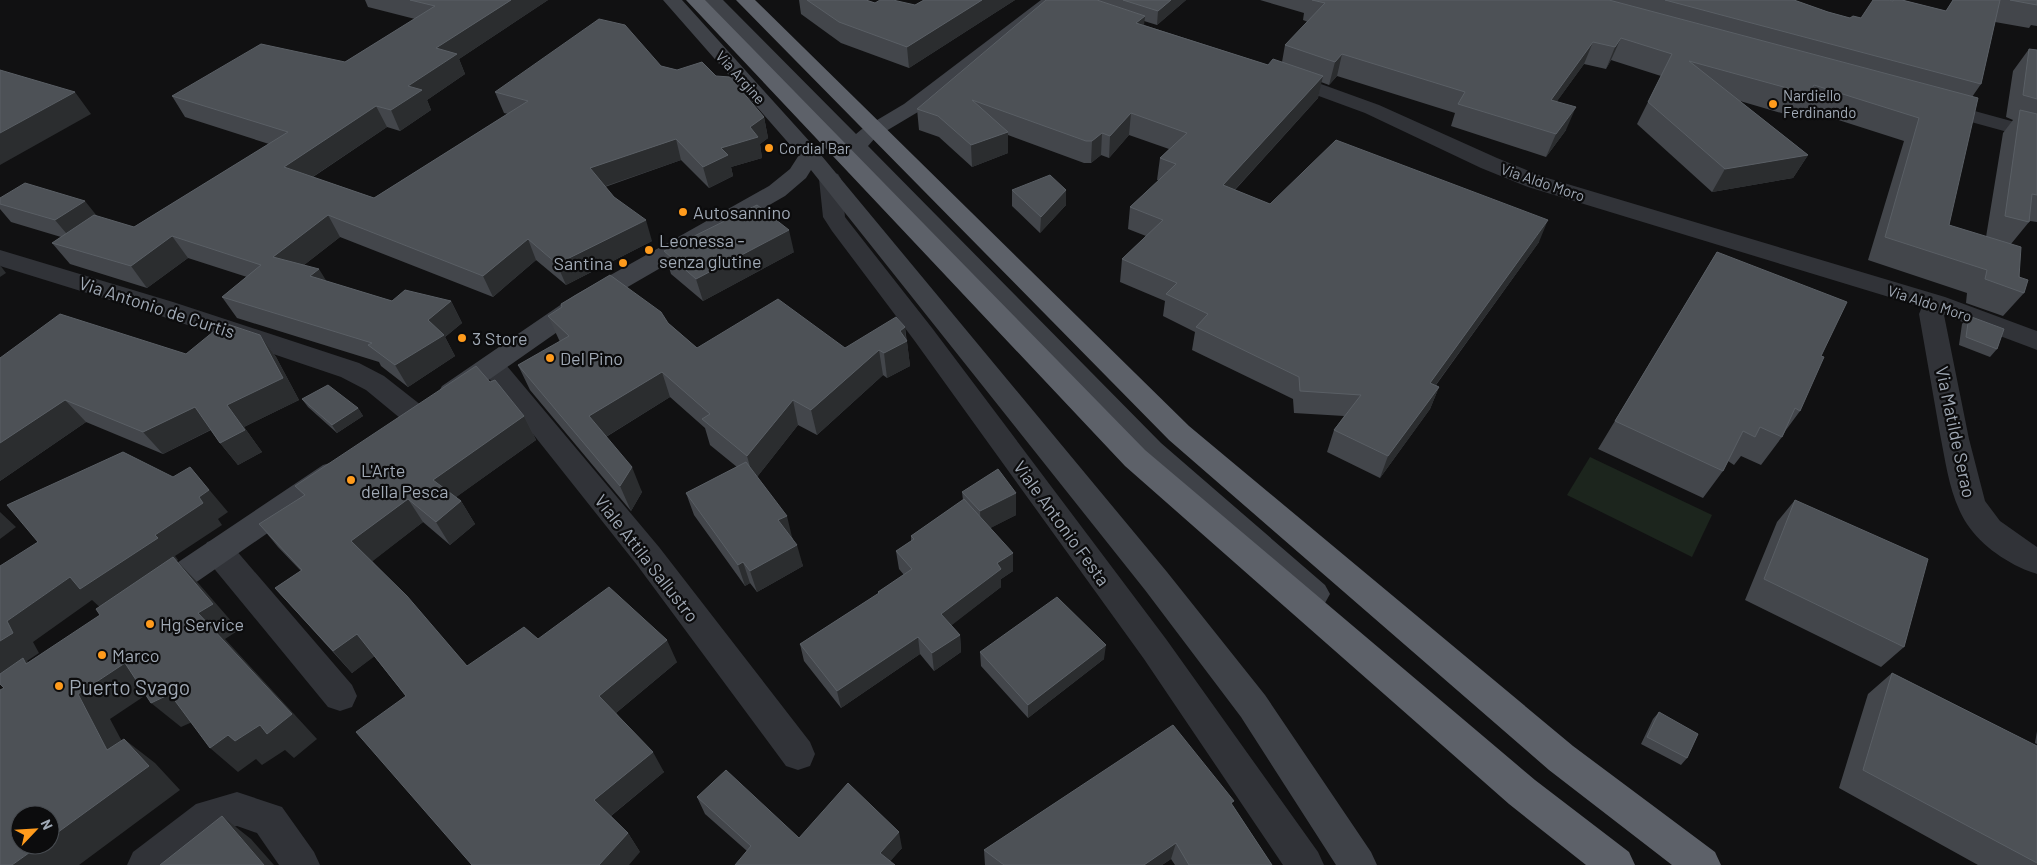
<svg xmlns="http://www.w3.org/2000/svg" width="2037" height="865" viewBox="0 0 2037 865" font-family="Barlow,sans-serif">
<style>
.green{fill:#1c251d}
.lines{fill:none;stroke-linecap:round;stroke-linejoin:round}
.street{fill:#313338;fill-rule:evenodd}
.secondary{fill:#3f4248;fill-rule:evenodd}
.highway{fill:#5d6169;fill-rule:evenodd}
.wall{fill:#43464b}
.shaded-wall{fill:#2b2d2f}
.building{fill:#4d5156;stroke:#5a5f65}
.poi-dot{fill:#ff9b1c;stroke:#0c0c0d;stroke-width:2}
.labels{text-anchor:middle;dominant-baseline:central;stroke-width:4.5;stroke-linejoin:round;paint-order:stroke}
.far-street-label{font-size:15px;fill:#a0a9b5;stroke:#0c0c0d}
.far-poi-label{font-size:15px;fill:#a0a9b5;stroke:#0c0c0d;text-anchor:start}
.poi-label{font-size:18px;fill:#a0a9b5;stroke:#0c0c0d;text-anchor:start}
.street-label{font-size:18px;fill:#a0a9b5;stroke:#0c0c0d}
.near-poi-label{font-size:21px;fill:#a0a9b5;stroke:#0c0c0d;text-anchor:start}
</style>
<rect width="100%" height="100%" fill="#111112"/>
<path class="green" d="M1590 457 1712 515 1692 557 1567 495Z"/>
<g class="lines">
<path class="street" d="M1285 71 1379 105 1497 158 1544 177 1945 297 2037 331V350L1944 315 1969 439 1985 501 2000 521 2037 547V574C2011 566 1982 547 1967 524 1950 498 1946 464 1940 434 1933 394 1926 354 1919 314L1922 307 1528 187 1481 168 1365 113 1278 81 1275 77 1278 73Z
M1938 101 2037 128V140L1931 111 1928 107 1931 103Z
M830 172 838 174 841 179 845 217 848 221 932 328 1166 639 1318 852 1324 865H1283L1144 659 914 340 832 231 823 217 819 179 822 174Z
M0 250 173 302 359 363 384 376 426 409 430 416 426 423 416 426 406 423 366 390 341 377 155 314 0 266Z
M492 356 501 359 659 547 810 742 815 754 810 766 798 770 786 766 637 565 483 371 479 365 483 359Z
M218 539 229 542 352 685 357 696 352 707 340 711 328 707 207 560 203 551 207 542Z
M237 792 282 807 314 852 320 865H279L257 833 237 826 218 831 176 865H127L133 852 196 804Z"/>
<path class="secondary" d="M663 0H682L811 143 1167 572 1265 695 1371 852 1377 865H1336L1241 717 1145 590 811 170 806 178 785 196 593 307 460 400 451 403 442 400 438 393 442 386 575 295 769 186 790 169 799 155Z
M704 0H723L856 134 862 129 904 104 1041 0H1061L918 112 876 137 868 146 1161 443 1325 585 1330 594 1325 603 1314 607 1303 603 1141 457Z
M333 462 343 465 347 473 343 481 169 601 158 605 147 601 142 592 147 583 323 465Z"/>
<path class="highway" d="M686 0H705L1145 450 1535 780 1629 852 1635 865H1586L1509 804 1125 466Z
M736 0H755L1189 426 1573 746 1715 852 1721 865H1672L1549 770 1169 440Z"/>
</g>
<path class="wall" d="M365 0H548L459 59 465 74 427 100 431 110 400 131 387 127 313 177 374 198 508 114 504 113 495 92 661 66 677 70 716 76 764 117 768 138 760 144 762 158 731 167 733 176 709 188 681 160 605 187 652 241 566 285 536 260 493 297 340 237 304 265 326 281 392 301H451L462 323 445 337 455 356 408 387 381 366 379 362 237 318 222 297 247 277 188 258 147 288 70 264 52 243 61 237 11 222 0 209V198L97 217 134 227 269 144 185 117 172 96 345 62 415 19 368 7Z
M799 0H866L875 3 915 5 924 0H1015L909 68 841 43 801 14Z
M1046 0H1186L1157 25 1144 21V25L1268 65 1282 62 1285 45 1308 22 1303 20 1304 13 1260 0H1794L1828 12 1850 18H1861L1893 0H1902L1946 11 1953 0H2037V26L2031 25 2029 28 1995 22 1981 84 1972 97 1949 225 1986 237 2003 133 2013 120 2006 117 2013 71 2029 49 2037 50V222L2030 221 2029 222 2011 244 2024 293 2003 316 1966 303 1967 293 1868 260 1904 141 1801 108 1795 117 1740 101 1808 155 1793 178 1712 192 1637 124 1661 76 1611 60 1606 69 1584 64 1557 101 1566 130 1546 157 1451 126 1455 113 1337 76 1329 85 1321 82 1318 98 1235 190 1270 204 1539 242 1436 385 1439 387 1430 409 1380 478 1327 452 1334 430 1344 416 1294 413 1293 399 1192 350 1195 332 1163 316 1165 301 1120 282 1122 259 1146 236 1128 229 1130 207 1159 180H1157L1160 158 1169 149 1129 135 1109 158 1101 155 1091 163H1084L1008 135V153L972 167 939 137 919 130 917 109Z
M1012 190 1066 205 1040 233 1012 206Z
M664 251 794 252 703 301 671 274Z
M1717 252 1821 356 1800 411 1786 430 1782 437 1761 465 1741 456 1734 465 1728 461 1723 471 1703 498 1598 449Z
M561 304 668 323 697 348H845L905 327 910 366 887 378 883 375 817 435 798 425 757 477 792 537 803 566 757 592 750 583 745 586 694 515 686 493 737 467 710 445 705 428 670 397 606 437 642 492 631 511 530 390 518 365 560 342 548 316 562 307Z
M1969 316 1997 349 1990 357 1959 345 1962 324Z
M260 335 276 357 299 400 244 427 262 452 238 465 220 443 211 430 163 454 86 422 0 481V358L186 354Z
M490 382 524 416 536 440 456 497 461 501 475 524 450 545 423 522 372 561 467 666 538 639 677 662 616 713 664 772 611 816 628 833 640 852 406 696 374 656 352 673 275 588 301 571 278 547 259 524 303 496 295 486Z
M302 399 358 408 363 416 337 433 308 407Z
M962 492 1016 515 990 528 1013 571 1001 579V587L951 625 960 635 961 652 934 671 920 654 841 708 804 661 800 644 878 594V592L904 575 899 569 896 551 911 541V536L963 500Z
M1795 500 1904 647 1881 667 1745 600 1777 522Z
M980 652 1104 659 1028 718 981 666Z
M1892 673 2037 746V865H1978L1839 788 1868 694Z
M1659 712 1687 758 1681 765 1641 744 1653 719Z
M2037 731V744L2035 743Z
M697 797 799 838 902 848 890 861 747 851 705 814Z
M1233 806 1272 865H1175L1171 859 1162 865H985L984 850Z"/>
<path class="shaded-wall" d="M511 0H548L459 59 465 74 427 100 431 110 400 131 391 110 436 48Z
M982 0H1015L909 68 907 47Z
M1171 0H1186L1157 25 1158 11Z
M1145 16 1143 36 1136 23Z
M1621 38 1611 60 1606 69 1615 47Z
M1593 42 1584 64 1542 122 1551 100Z
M1342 54 1337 76 1329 85 1335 62Z
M1323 76 1318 98 1219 207 1223 185Z
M75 92 91 114 0 165V133Z
M376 106 387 127 296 188 284 167Z
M1576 107 1566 130 1546 157 1556 134Z
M1131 113 1129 135 1109 158 1110 136Z
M764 117 768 138 760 144 762 158 731 167 733 176 709 188 703 167 721 148Z
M1008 132V153L972 167 971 145Z
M1102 133 1101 155 1091 163 1092 141Z
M676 139 681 160 597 189 590 168Z
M1808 155 1793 178 1712 192 1725 169Z
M1066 190V205L1040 233 1041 217Z
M85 201 101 221 72 240 55 220Z
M328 215 340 237 286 279 273 257Z
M646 220 652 241 566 285 557 264Z
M1548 220 1539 242 1421 405 1430 383Z
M789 230 794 252 703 301 696 279Z
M172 236 188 258 147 288 131 266Z
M528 239 536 260 493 297 483 276Z
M0 265 6 273 0 277Z
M319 269 332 290 310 276Z
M451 301 462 323 445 337 455 356 408 387 395 365 428 320Z
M905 327 906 341H907L910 366 887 378 884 353 900 331Z
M260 335 276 357 299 400 244 427 262 452 238 465 220 443 227 405Z
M879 350 883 375 817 435 811 410Z
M662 372 670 397 599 441 589 416Z
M1439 387 1430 409 1380 478 1388 456Z
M65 400 86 422 0 481V443Z
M793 400 798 425 754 481 747 456Z
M195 407 212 429 163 454 143 432Z
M358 408 363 416 337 433 332 425Z
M524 416 536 440 448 503 433 480Z
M190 467 228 512 218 519 222 525 175 556 178 560 177 561 199 584 239 630 225 639 317 739 294 758 285 750 262 765 256 759 238 772 210 748 228 735 292 714 103 610 92 600 33 642 39 653 27 661 56 684 0 679V641L7 621 70 577 155 535 199 497Z
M632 467 642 492 631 511 620 486Z
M1016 493V515L981 533 980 511Z
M408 499 423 522 369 564 351 541Z
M461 501 475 524 450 545 436 522Z
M0 512 16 527 0 539Z
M787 516 792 537 784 542 778 520Z
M797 545 803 566 757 592 750 571Z
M1013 553V571L1001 579V587L943 632 941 614 997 563Z
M743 562 750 583 745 586 738 565Z
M357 634 375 656 352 673 333 651Z
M960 635 961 652 934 671 932 653Z
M918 637 920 654 841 708 837 691Z
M667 640 677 662 611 717 599 696Z
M1106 645 1104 659 1028 718V705Z
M125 663 155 689 110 719 139 773 124 739 155 763 180 790 79 865H12L40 845H50V838L107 750 78 694Z
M170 694 199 719 181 727 151 703Z
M653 752 664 772 607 819 594 800Z
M222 816 251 839 274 865H264Z
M899 832 902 848 887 865 880 853Z
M628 833 640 852 629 865H599Z
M1176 843 1171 859 1162 865H1144Z"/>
<path class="building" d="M410 0H511L436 48 457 54 408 86 422 90 391 110 376 106 284 167 374 198 528 101 495 92 599 19 625 25 661 66 677 70 702 62 716 76 730 77 764 117 750 127 758 137 721 148 728 155 703 167 676 139 590 168 614 197 646 220 557 264 528 239 483 276 328 215 273 257 319 269 310 276 392 301 405 290 451 301 428 320 444 335 395 365 368 345 372 343 222 297 261 265 172 236 131 266 52 243 94 215 134 227 288 132 172 96 261 44 345 62 435 6Z
M807 0H866L875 3 880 0H893L915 5 924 0H982L907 47 839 22Z
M1046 0H1097L1145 16 1136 23 1268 65 1273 59 1323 76 1223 185 1270 204 1336 140 1548 220 1430 383 1439 387 1388 456 1334 430 1361 395 1300 391 1299 377 1196 327 1208 314 1166 294 1177 283 1122 259 1163 220 1130 207 1176 164 1160 158 1187 133 1131 113 1110 136 1102 133 1092 141H1086L972 100 1008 132 971 145 938 116 917 109Z
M1123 0H1171L1158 11Z
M1312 0H1609L1978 98 1949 225 2021 247 2019 277 2028 280 2024 293 1985 279 1987 270 1885 237 1919 118 1814 85 1809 94 1689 61 1808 155 1725 169 1648 102 1672 54 1621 38 1615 47 1593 42 1551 100 1576 107 1556 134 1458 104 1465 92 1342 54 1335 62 1285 45 1325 3Z
M1665 0H1794L1828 12 1850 18 1853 16 1861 18 1873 0H1889L1893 1V0H1902L1946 11 1953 0H2000L1981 84Z
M2010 0H2037V5Z
M2029 49 2037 50V99L2023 95Z
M0 70 75 92 0 133Z
M2020 110 2037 114V195L2032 194 2029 222 2005 216Z
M1050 175 1066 190 1041 217 1012 190Z
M25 183 85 201 55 220 0 204V198Z
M757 205 789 230 696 279 664 251Z
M1717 252 1847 302 1821 356 1824 357 1800 411 1795 408 1782 437 1760 427 1755 437 1743 431 1723 471 1615 421Z
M610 275 661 312 668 323 697 348 778 299 845 348 896 317 905 327 900 331 907 341 884 353 879 350 811 410 793 400 747 456 702 419 710 414 662 372 589 416 632 467 620 486 518 365 569 336 548 316 562 307 561 304Z
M60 314 186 354 224 323 260 335 283 378 227 405 245 430 220 443 195 407 143 432 65 400 0 443V358Z
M1969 316 2004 329 1997 349 1966 337Z
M476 366 490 382 495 380 524 416 433 480 461 501 436 522 408 499 351 541 407 596 467 666 524 627 538 639 609 587 667 640 599 696 653 752 594 800 628 833 599 865H472L356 732 406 696 357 634 333 651 275 588 302 570 259 524 305 495 295 486Z
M328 385 358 408 332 425 302 399Z
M123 452 173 477 190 467 209 490 199 497 203 503 155 535 158 538 80 589 70 577 7 621 13 633 0 641V566L38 542 7 505Z
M746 462 787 516 778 520 797 545 750 571 743 562 738 565 686 493Z
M998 469 1016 493 980 511 962 492Z
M964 499 1013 553 997 563 1001 569 941 614 960 635 932 653 918 637 837 691 800 644 879 593 878 592 912 569 896 551 914 539 911 536Z
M1795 500 1928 559 1904 647 1764 579Z
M173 557 213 604 198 613 292 714 267 734 260 725 235 741 228 735 210 748 170 694 151 703 125 663 78 694 107 750 124 739 149 766 50 838V815H20V845H40L12 865H0V690L4 688 0 684V674L23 658 26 664 100 615 96 609Z
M1057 597 1106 645 1028 705 980 652Z
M1892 673 2037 746V863L1863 770Z
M1659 712 1698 734 1687 758 1647 737Z
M1173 725 1234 801 1231 803 1272 865H1189L1176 843 1144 865H1004L984 850Z
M726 770 799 838 848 783 899 832 880 853 895 865H735L751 846 697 797Z
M222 816 264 865H160Z"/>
<g class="poi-dot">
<circle cx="1773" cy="104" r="5"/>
<circle cx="769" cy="148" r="5"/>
<circle cx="683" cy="212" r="5"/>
<circle cx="649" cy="250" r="5"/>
<circle cx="623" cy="263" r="5"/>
<circle cx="462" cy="338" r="5"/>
<circle cx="550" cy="358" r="5"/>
<circle cx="351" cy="480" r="5"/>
<circle cx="150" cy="624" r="5"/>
<circle cx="102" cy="655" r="5"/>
<circle cx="59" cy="686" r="5"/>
</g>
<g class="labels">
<g class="far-street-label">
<text transform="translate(741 77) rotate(48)">Via Argine</text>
<text transform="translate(1543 182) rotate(19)">Via Aldo Moro</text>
<text transform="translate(1930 303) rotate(18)">Via Aldo Moro</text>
</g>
<g class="far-poi-label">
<text x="1783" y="95">Nardiello<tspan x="1783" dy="17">Ferdinando</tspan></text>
<text x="779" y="148">Cordial Bar</text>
</g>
<g class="poi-label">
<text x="693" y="212">Autosannino</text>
<text x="659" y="240">Leonessa -<tspan x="659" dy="21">senza glutine</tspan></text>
<text x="613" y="263" text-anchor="end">Santina</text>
<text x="472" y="338">3 Store</text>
<text x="560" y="358">Del Pino</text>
<text x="361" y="470">L'Arte<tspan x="361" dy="21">della Pesca</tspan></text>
<text x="160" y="624">Hg Service</text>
<text x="112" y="655">Marco</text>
</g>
<g class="street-label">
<text transform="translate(157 307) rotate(18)">Via Antonio de Curtis</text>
<text transform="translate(1956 432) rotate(78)">Via Matilde Serao</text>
<text transform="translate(1062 523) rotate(54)">Viale Antonio Festa</text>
<text transform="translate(647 558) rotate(52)">Viale Attila Sallustro</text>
</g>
<g class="near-poi-label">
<text x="69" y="686">Puerto Svago</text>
</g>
</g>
<g transform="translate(35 830) rotate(65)"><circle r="24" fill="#0c0c0d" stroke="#474b50"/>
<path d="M0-4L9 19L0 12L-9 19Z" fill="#ff9b1c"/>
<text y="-8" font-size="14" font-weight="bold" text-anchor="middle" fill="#a0a9b5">N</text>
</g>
</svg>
